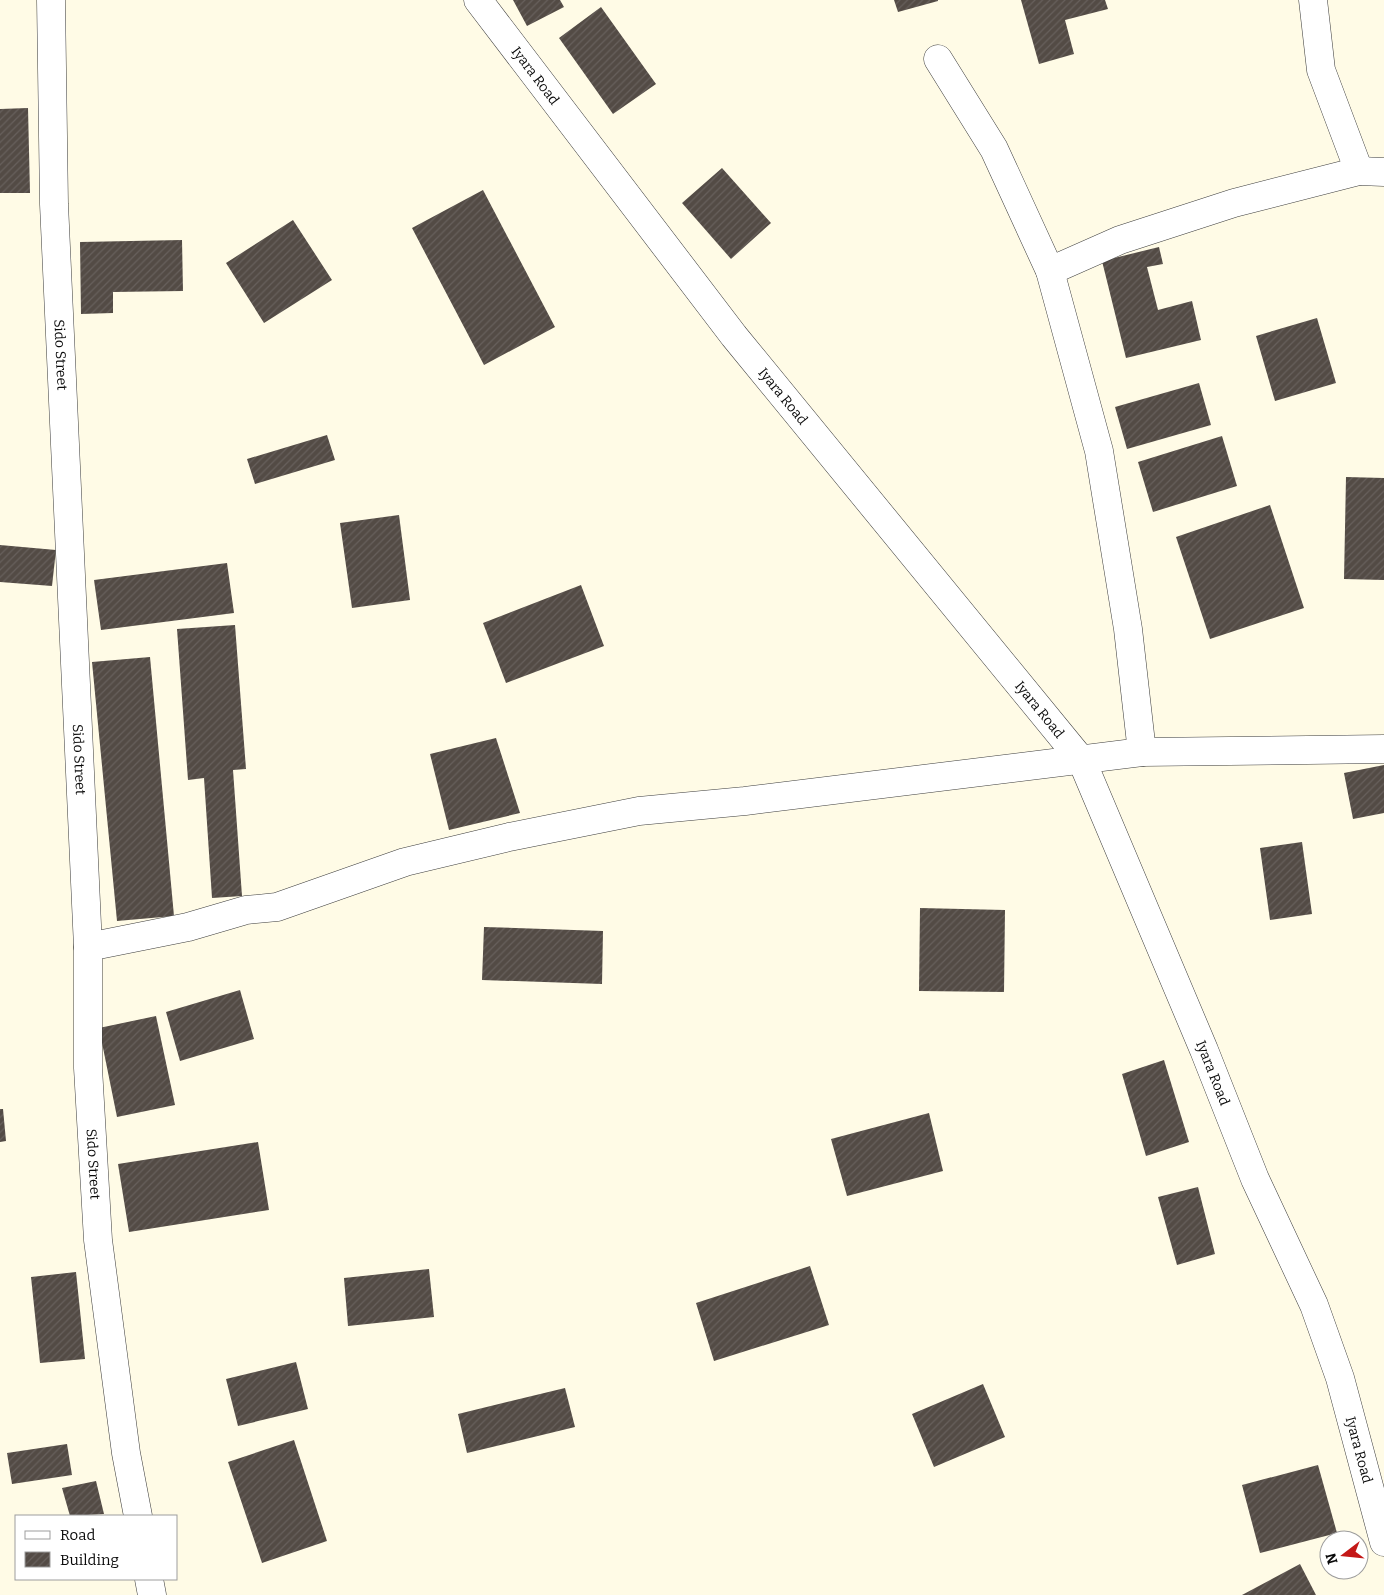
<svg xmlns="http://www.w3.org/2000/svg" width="1384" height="1595" viewBox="0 0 1384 1595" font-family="Bitter,serif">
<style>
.building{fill:url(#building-hatch)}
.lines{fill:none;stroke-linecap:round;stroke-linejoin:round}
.minor-casing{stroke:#3d3d3d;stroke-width:29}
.minor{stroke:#fff;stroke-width:28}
.labels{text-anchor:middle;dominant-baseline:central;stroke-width:5;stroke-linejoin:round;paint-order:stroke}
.street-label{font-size:14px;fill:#0a0a0a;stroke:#fff}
</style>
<defs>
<pattern id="building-hatch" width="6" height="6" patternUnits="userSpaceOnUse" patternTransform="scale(1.25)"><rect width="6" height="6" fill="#534b45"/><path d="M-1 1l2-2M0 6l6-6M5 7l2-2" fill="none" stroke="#67605c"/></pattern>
</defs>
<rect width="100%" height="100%" fill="#fffbe6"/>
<path class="building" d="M513 0H560L564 7 527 26Z
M894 0H938V1L898 12Z
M1021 0H1105L1108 9 1065 20 1074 54 1039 64Z
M601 7 656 84 613 114 559 38Z
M28 108 30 193H0V109Z
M722 168 771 223 731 259 682 203Z
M483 190 555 327 484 365 412 228Z
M293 220 332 280 264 323 226 263Z
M182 240 183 291 113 292V313L81 314 80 242Z
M1159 247 1163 264 1147 267 1158 310 1192 301 1201 340 1126 358 1102 261Z
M1317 318 1336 383 1275 401 1256 336Z
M1199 383 1211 425 1127 449 1115 407Z
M327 435 335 460 255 484 247 459Z
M1222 436 1237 486 1153 512 1138 462Z
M1346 477 1384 478V580L1344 579Z
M1270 505 1304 608 1210 639 1176 537Z
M399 515 410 600 352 608 340 523Z
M0 545 56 550 52 586 0 582Z
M227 563 234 613 101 630 94 580Z
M581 585 604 646 506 683 483 623Z
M235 625 246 769 233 770 242 896 212 898 204 778 188 780 177 629Z
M150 657 174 916 117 921 92 662Z
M496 738 520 813 449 830 430 754Z
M1384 765V813L1353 819 1344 773Z
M1302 842 1312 914 1270 920 1260 848Z
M920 908 1005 910 1004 992 919 991Z
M484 927 603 931 602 984 482 980Z
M240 990 254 1039 180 1061 166 1012Z
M156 1016 175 1105 117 1117 99 1028Z
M1164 1060 1189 1142 1146 1156 1122 1074Z
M0 1109H3L6 1141 0 1142Z
M929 1113 943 1171 847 1196 831 1139Z
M258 1142 269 1210 129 1232 118 1164Z
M1198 1187 1215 1254 1177 1265 1158 1197Z
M810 1266 829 1325 714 1361 696 1303Z
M429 1269 434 1317 348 1326 344 1278Z
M76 1272 85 1359 40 1363 31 1277Z
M296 1362 308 1409 238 1426 226 1379Z
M983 1384 1005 1437 934 1467 912 1414Z
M565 1388 575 1427 467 1453 458 1414Z
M294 1440 327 1541 262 1563 228 1462Z
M67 1444 72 1475 12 1484 7 1453Z
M1318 1465 1337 1533 1260 1553 1242 1485Z
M96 1481 104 1514 70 1516 62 1488Z
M1300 1564 1316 1595H1242Z"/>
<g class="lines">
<g class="minor-casing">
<g id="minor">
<path id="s1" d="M51 0 54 204 88 947V1068L98 1240 126 1453 138 1516"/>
<path id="s2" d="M478 0 734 336 1082 761 1204 1050 1255 1179 1314 1305 1340 1378 1384 1542"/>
<path d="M1313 0 1321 70 1359 171"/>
<path d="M938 59 994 149 1050 271 1099 451 1128 629 1142 752"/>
<path d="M1050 271 1120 240 1234 203 1359 171 1384 172"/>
<path d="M88 947 188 927 246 910 277 907 405 862 509 837 639 811 745 801 1142 752 1384 749"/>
<path d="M149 1579 152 1595"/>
</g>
</g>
<use href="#minor" class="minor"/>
</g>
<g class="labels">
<g class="street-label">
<text stroke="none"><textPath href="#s2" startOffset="95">Iyara Road</textPath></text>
<text stroke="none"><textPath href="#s1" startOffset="355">Sido Street</textPath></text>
<text stroke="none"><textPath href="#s2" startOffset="500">Iyara Road</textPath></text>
<text stroke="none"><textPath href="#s2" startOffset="905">Iyara Road</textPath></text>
<text stroke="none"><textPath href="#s1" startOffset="760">Sido Street</textPath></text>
<text stroke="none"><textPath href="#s2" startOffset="1310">Iyara Road</textPath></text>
<text stroke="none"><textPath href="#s1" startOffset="1165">Sido Street</textPath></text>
<text stroke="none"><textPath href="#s2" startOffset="1715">Iyara Road</textPath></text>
</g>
</g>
<rect x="15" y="1515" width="162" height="65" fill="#ffffff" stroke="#9d9d9d"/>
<rect x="25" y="1531" width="25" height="8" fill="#ffffff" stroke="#9d9d9d"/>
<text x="60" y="1540" font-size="15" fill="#0a0a0a">Road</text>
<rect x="25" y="1552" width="25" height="15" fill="url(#building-hatch)" stroke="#9d9d9d"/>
<text x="60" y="1565" font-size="15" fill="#0a0a0a">Building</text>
<g transform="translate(1344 1555) rotate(254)"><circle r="24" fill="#ffffff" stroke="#9d9d9d"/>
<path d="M0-4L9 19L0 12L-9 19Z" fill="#c41817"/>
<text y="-8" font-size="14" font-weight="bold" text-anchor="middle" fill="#0a0a0a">N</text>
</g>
</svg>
